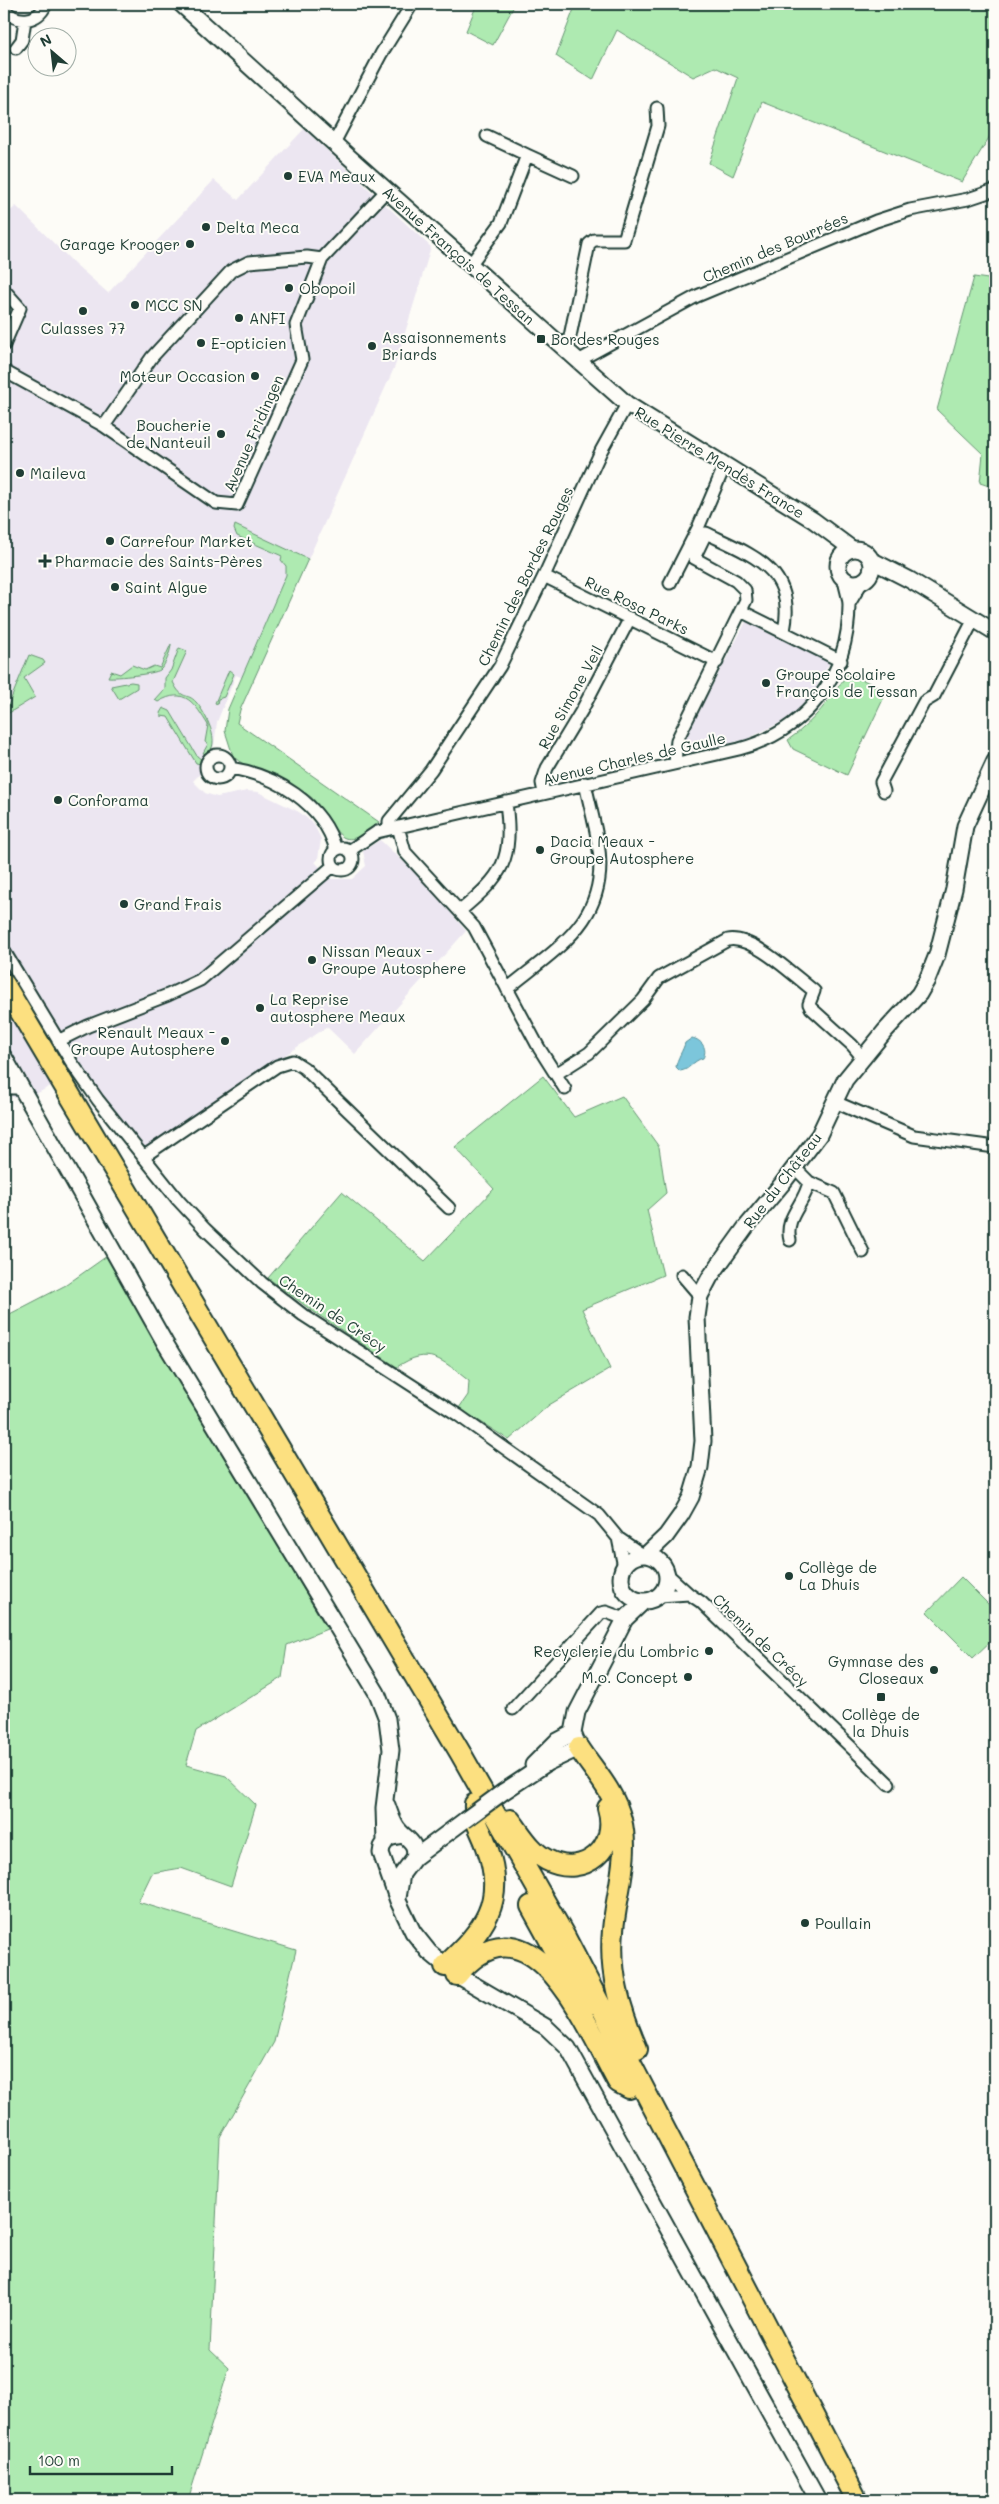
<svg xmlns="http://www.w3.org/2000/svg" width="999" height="2504" viewBox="0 0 999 2504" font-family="Mali,sans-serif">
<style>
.built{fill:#ece6f1}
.green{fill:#aeeab1;stroke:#669472}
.water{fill:#7bc6db;stroke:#568f98}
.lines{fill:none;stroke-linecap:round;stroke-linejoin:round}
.street-casing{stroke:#1f3d34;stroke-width:15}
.secondary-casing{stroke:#1f3d34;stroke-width:19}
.highway-casing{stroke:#1f3d34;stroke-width:24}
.street{stroke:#fdfcf7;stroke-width:11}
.secondary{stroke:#fdfcf7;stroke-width:15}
.highway{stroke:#fce080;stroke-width:20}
.secondary-bridge-casing{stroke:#1f3d34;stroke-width:19;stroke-linecap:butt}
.secondary-bridge{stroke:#fdfcf7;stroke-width:15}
.poi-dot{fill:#1f3d34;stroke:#fdfcf7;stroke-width:2}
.labels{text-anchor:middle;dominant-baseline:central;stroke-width:4;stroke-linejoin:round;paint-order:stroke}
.poi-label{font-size:15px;fill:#1f3d34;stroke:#fdfcf7;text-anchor:start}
.street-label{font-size:15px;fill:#1f3d34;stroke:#fdfcf7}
</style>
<rect width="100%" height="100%" fill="#fdfcf7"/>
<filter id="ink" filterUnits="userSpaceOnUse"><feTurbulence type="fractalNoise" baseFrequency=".02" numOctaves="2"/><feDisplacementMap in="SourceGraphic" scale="10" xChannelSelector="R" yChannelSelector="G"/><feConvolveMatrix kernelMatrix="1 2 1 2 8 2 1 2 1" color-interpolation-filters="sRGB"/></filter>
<g filter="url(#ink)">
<path class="built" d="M304 129 431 247 395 366 253 682 236 675 217 722 214 746 203 759 200 774 193 781 205 793 217 797 247 791 258 792 299 812 313 823 321 839 318 859 315 862 331 879H352L366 866 363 851 380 840 422 879 466 931 355 1054 327 1027 144 1150 82 1069 23 1101 8 1095 4 1098V330L15 308 4 297V217L16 206 75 264 108 293 214 180 238 200Z
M748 618 831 660 815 689 799 709 783 721 747 739 693 752 687 748 684 738Z"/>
<path class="green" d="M477 4H515L493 45 466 31Z
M564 4H995V136H990L962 182 762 102 733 176 709 163 738 78 715 67 693 77 617 30 593 80 556 56 574 9Z
M974 277 995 280V488L980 483 983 454 937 410Z
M235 525 308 559 240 710 237 723 379 822C370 829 357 842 345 838 334 834 323 807 311 797 292 782 245 770 233 756L225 731 228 709 286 575V566L281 560 282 556 237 536 234 529Z
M171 644C171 650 166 665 160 670 154 674 116 678 108 677L111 671 120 674 132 665 145 670 154 666 160 668Z
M179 648 187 651 173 682C182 701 187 692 196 702 205 712 223 746 206 754L203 753 208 744 205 742 208 725C195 704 185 686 158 702L155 700 165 689V678L171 670Z
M29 655 43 660 45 663 24 678 35 697 4 716Z
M229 670 234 674 224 697 218 699 217 704 215 703Z
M848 673 887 691 847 775 793 749 788 740C814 722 830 699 848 673Z
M131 682 137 683V688L119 699 111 686Z
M163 708 170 711 197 756 202 760 201 764 196 763 168 717 161 716 160 713Z
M543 1076 574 1117 622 1096 659 1147 666 1193 647 1210 663 1275 582 1309 610 1369 549 1405 509 1440 459 1408 468 1395 469 1381C442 1360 429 1345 397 1367L311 1310 268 1278 342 1192 425 1261 494 1189 455 1147Z
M107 1256 327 1629 287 1645 282 1678 196 1731 186 1765 226 1776 256 1805 231 1886 181 1868 152 1873 138 1902 296 1950 274 2042 220 2137 210 2350 229 2368 188 2500H4V1317L66 1285Z
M961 1577 995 1611V1637L973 1658 927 1612Z"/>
<path class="water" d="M692 1038C702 1040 708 1049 703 1058 692 1061 690 1070 680 1071L676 1067C677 1058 683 1051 685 1043Z"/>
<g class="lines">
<g class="street-casing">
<path id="street" d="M4 9C16 24 38 23 46 4
M16 48 22 40 25 20
M334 143 381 54 412 4
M527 155 573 176
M470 265 501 223 527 155 487 136
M4 290 20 308 4 345
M567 351 589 244 594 240H624L658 126 657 108
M578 361 697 296 876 221 910 210 968 199 995 190
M4 371 104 426 216 503 237 505 302 360 296 325 322 259
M104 426 152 357 231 271 249 262 307 257 322 259 387 190
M544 576 717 662
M670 583 698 528 725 465
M849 604 862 582
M741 611 841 661
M206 767a12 12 0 1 1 24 0a12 12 0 1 1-24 0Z
M675 763 677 740 746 600 745 590 736 581 694 558 706 533C752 555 797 569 784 631
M230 768C275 775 323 803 336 850
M884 791 881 782 924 702 934 696 974 619
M544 793 542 783 547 768 582 710 630 618
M398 827 405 852 474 927 539 1048 565 1089
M389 829V821L431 770 500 666 544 576 601 451 627 404
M331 859a11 11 0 1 1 22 0a11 11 0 1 1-22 0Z
M349 851 377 832 739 749C806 731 849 676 849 605 849 597 845 588 844 579
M460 911C504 874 513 861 506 802
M4 951 72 1063 98 1100 178 1200 205 1229 262 1283 303 1315 458 1415 599 1515 618 1538 624 1567
M507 989C558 947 611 919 598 843 595 823 589 803 585 783
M58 1041 88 1026 168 995 200 980 333 866
M556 1074 589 1053 643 1000 659 978 728 940C753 935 794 976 814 991L809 1004 811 1008 852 1045 863 1058
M4 1088H16L20 1086
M835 1102 914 1136 995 1147
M143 1157 277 1066 293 1061 304 1068 449 1208
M809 1182 834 1193 863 1252
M790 1240C784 1217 805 1204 809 1182L795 1168
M682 1275 700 1296
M618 1538 643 1555
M667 1574 689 1594 701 1602 889 1784
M659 1596 689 1594
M513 1709 601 1613 606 1612 625 1619"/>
</g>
<g class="secondary-casing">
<path id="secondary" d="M181 4 348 156 627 404 813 520 852 549
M838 566a17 17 0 1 1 34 0a17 17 0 1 1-34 0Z
M871 560 910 580 995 632
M4 1057 165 1343 377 1693 387 1719 391 1750 384 1808 385 1841
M646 1555 666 1536 681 1515 691 1497 700 1467 703 1441 697 1317 700 1296 710 1277 746 1227 782 1184 819 1135 845 1080 885 1031 919 994 927 980 937 955 954 889 965 826 995 761
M621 1578a23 23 0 1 1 46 0a23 23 0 1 1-46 0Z
M533 1765 556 1742 573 1733
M503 1792 547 1763 579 1748 573 1733 577 1712 625 1619 644 1601
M387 1805C390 1813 392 1821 397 1828 405 1839 418 1841 414 1858
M403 1835 388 1838 382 1847 381 1853 398 1901 413 1932 429 1952 457 1975 546 2027 568 2048 818 2500
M398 1898 402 1874 414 1858 465 1820"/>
</g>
<g class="highway-casing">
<path id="highway" d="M4 984 461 1754 566 1939 857 2500
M579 1748C594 1771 615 1793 621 1820 630 1855 616 1895 613 1930 609 1973 620 2010 637 2049
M510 1820C521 1834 531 1852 547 1860 584 1879 620 1848 608 1808
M531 1906 586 2006
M445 1966C484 1930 507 1902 487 1847 481 1828 474 1825 475 1804
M457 1975C531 1886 589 2030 618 2082L629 2088"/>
</g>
<use href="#street" class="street"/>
<use href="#secondary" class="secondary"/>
<use href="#highway" class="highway"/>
<g class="secondary-bridge-casing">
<path id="secondary-bridge" d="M465 1820 503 1792"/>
</g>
<use href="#secondary-bridge" class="secondary-bridge"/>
</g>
</g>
<g class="poi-dot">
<circle cx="288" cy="176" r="5"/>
<circle cx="206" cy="227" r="5"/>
<circle cx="190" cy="244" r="5"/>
<circle cx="289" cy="288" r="5"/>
<circle cx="135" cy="305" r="5"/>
<circle cx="83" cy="311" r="5"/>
<circle cx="239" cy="318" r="5"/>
<rect x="536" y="334" width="10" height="10" rx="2.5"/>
<circle cx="201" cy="343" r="5"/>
<circle cx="372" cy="346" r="5"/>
<circle cx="255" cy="376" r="5"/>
<circle cx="221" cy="434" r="5"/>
<circle cx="20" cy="473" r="5"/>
<circle cx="110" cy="541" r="5"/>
<path d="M42.5 553.5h5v5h5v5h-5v5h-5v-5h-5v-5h5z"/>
<circle cx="115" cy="587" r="5"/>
<circle cx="766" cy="683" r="5"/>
<circle cx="58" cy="800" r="5"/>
<circle cx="540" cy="850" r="5"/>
<circle cx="124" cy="904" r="5"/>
<circle cx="312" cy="960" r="5"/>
<circle cx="260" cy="1008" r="5"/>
<circle cx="225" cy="1041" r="5"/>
<circle cx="789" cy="1576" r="5"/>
<circle cx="709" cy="1651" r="5"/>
<circle cx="934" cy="1670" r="5"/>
<circle cx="688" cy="1677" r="5"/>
<rect x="876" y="1692" width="10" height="10" rx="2.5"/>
<circle cx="805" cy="1923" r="5"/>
</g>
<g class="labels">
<g class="poi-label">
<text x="298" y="176">EVA Meaux</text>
<text x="216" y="227">Delta Meca</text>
<text x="180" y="244" text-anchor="end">Garage Krooger</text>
<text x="299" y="288">Obopoil</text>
<text x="145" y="305">MCC SN</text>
<text x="249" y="318">ANFI</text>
<text x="83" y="328" text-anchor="middle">Culasses 77</text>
<text x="382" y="337">Assaisonnements<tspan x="382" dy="17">Briards</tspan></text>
<text x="551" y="339">Bordes Rouges</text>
<text x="211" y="343">E-opticien</text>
<text x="245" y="376" text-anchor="end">Moteur Occasion</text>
<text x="211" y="425" text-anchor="end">Boucherie<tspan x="211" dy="17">de Nanteuil</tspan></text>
<text x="30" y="473">Maileva</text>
<text x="120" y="541">Carrefour Market</text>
<text x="55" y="561">Pharmacie des Saints-Pères</text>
<text x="125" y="587">Saint Algue</text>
<text x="776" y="674">Groupe Scolaire<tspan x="776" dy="17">François de Tessan</tspan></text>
<text x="68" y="800">Conforama</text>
<text x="550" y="841">Dacia Meaux -<tspan x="550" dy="17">Groupe Autosphere</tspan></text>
<text x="134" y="904">Grand Frais</text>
<text x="322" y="951">Nissan Meaux -<tspan x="322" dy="17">Groupe Autosphere</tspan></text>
<text x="270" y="999">La Reprise<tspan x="270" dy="17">autosphere Meaux</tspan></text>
<text x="215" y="1032" text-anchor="end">Renault Meaux -<tspan x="215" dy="17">Groupe Autosphere</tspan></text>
<text x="799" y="1567">Collège de<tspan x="799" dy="17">La Dhuis</tspan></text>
<text x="699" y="1651" text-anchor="end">Recyclerie du Lombric</text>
<text x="924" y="1661" text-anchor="end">Gymnase des<tspan x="924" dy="17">Closeaux</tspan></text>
<text x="678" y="1677" text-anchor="end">M.o. Concept</text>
<text x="881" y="1714" text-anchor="middle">Collège de<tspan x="881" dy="17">la Dhuis</tspan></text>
<text x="815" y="1923">Poullain</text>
</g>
<g class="street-label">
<text transform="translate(775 247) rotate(-23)">Chemin des Bourrées</text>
<text transform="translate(459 255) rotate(42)">Avenue François de Tessan</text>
<text transform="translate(253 433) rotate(-66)">Avenue Fridingen</text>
<text transform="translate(720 462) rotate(32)">Rue Pierre Mendès France</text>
<text transform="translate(525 576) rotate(-64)">Chemin des Bordes Rouges</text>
<text transform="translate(637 605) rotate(26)">Rue Rosa Parks</text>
<text transform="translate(570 697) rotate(-61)">Rue Simone Veil</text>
<text transform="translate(634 758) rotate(-13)">Avenue Charles de Gaulle</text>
<text transform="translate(782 1180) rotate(-52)">Rue du Château</text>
<text transform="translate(333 1313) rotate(34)">Chemin de Crécy</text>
<text transform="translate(761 1640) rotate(44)">Chemin de Crécy</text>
</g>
</g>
<rect width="999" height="2504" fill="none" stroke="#fdfcf7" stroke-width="20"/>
<rect x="10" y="10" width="979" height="2484" fill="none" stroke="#1f3d34" stroke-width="2" filter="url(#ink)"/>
<g transform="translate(52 52) rotate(332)"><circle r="24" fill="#fdfcf7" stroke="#a4b0a9"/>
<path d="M0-4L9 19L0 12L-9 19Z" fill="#1f3d34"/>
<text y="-8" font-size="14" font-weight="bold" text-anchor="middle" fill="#1f3d34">N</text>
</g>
<path d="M30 2466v8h142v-8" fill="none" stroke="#1f3d34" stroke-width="2.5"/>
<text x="38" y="2466" font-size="15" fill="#1f3d34" stroke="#fdfcf7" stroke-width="4" paint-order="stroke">100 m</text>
</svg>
